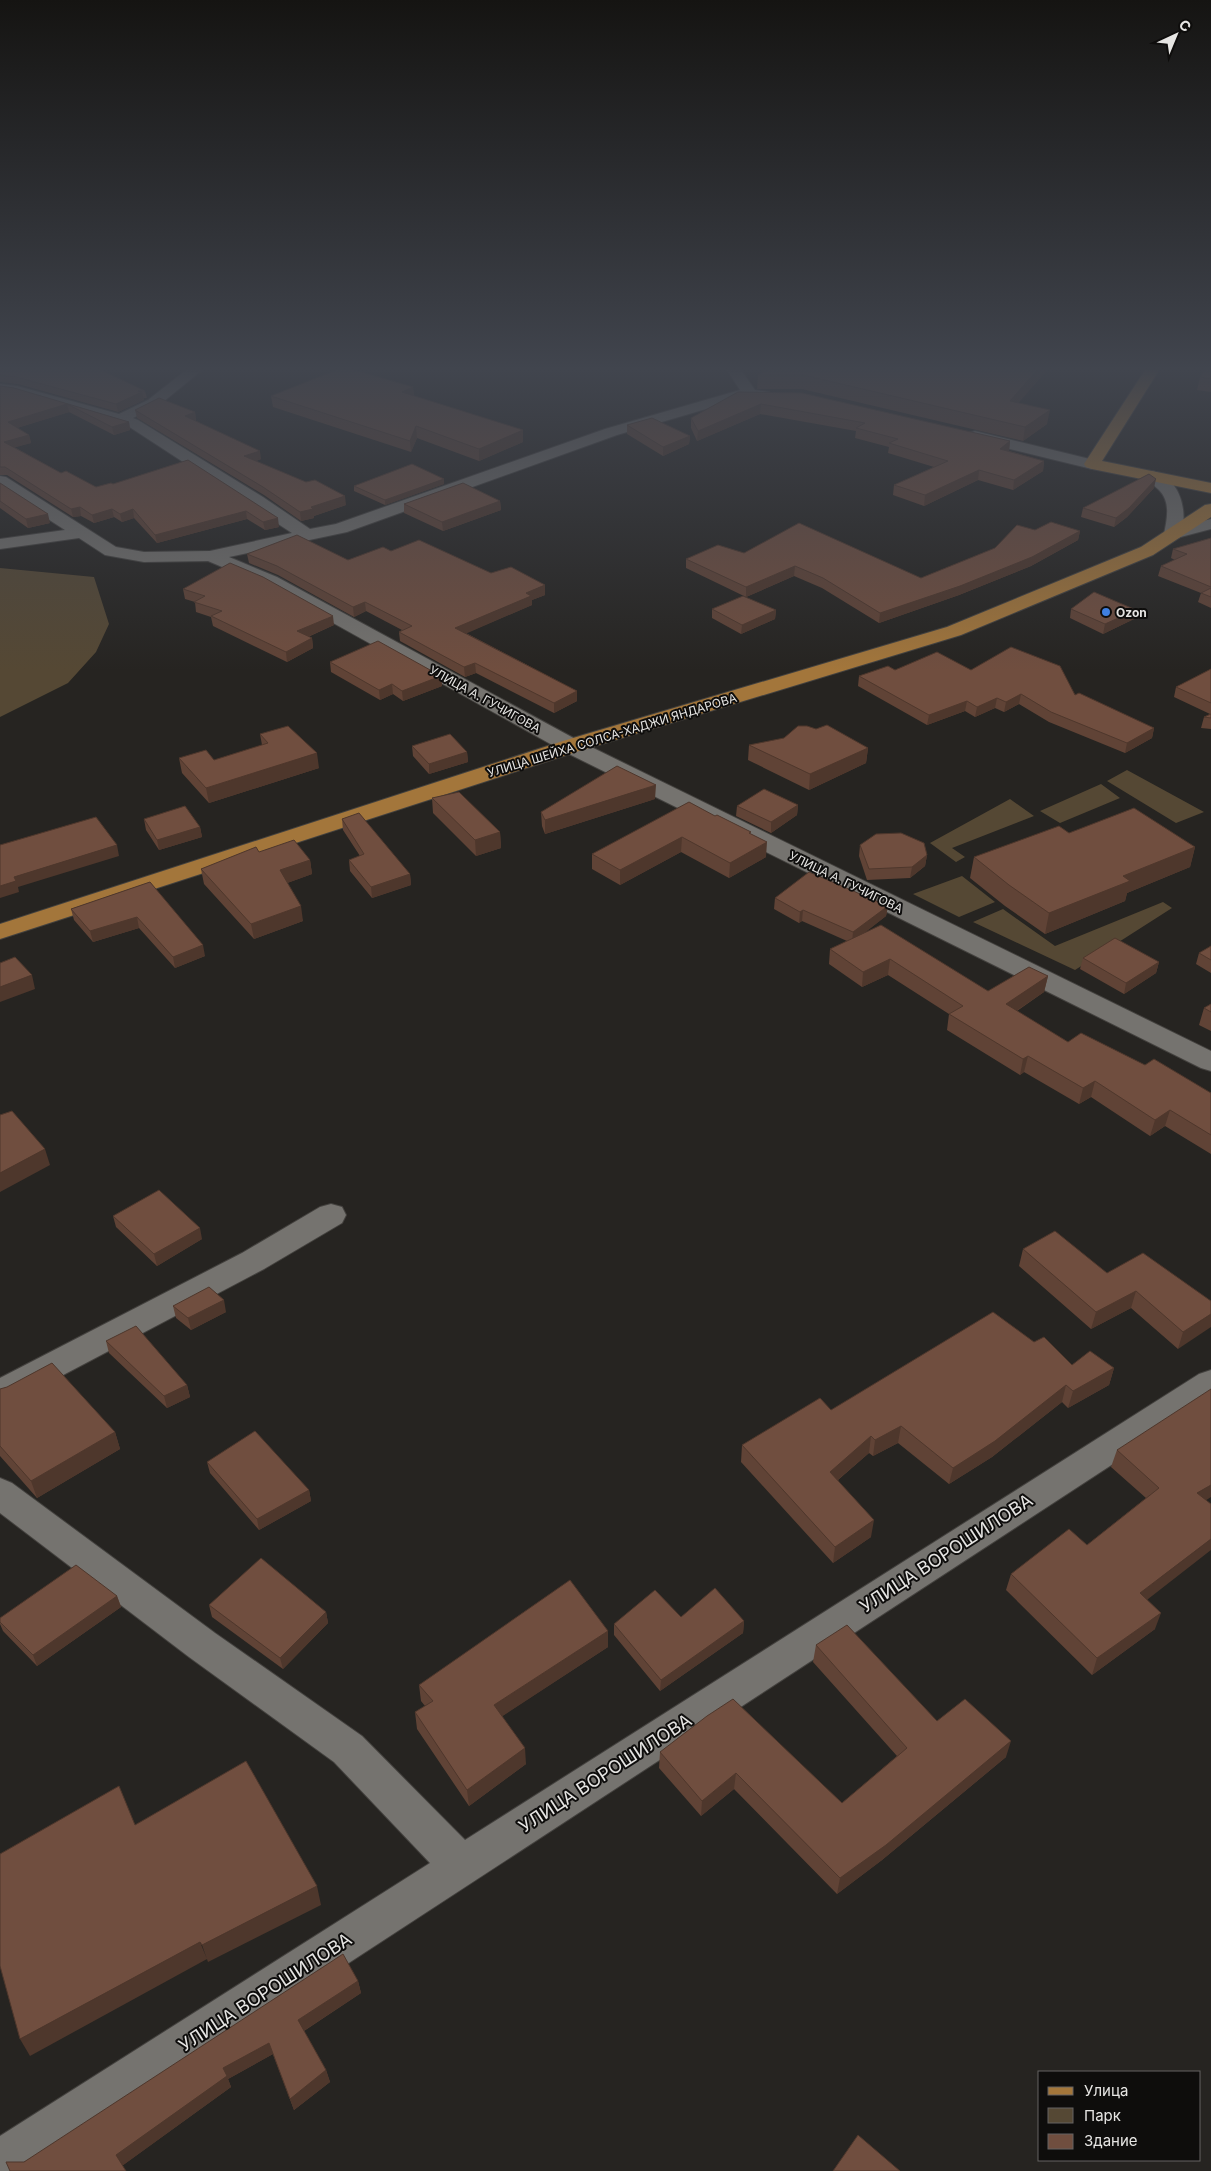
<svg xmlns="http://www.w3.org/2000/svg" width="1211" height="2171" viewBox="0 0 1211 2171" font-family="Inter,sans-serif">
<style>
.green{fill:#554834}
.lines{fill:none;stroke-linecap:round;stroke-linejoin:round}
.minor-casing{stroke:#43413e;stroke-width:2}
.major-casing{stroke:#43413e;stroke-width:2}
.minor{fill:#75736f;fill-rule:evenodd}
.major{fill:#a3763b;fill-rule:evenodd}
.wall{fill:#604336}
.shaded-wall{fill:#4e372c}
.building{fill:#704e3f;stroke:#4e372c}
.shop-dot{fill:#3f7fe0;stroke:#0e0d0c;stroke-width:2}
.labels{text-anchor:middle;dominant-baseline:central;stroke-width:4;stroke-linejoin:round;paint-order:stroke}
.far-poi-label{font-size:12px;font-weight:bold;fill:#e6e5e3;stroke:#0e0d0c;text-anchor:start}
.far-street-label{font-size:12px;fill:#e6e5e3;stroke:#0e0d0c}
.near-street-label{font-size:18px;fill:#e6e5e3;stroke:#0e0d0c}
</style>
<rect width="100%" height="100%" fill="#262421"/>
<path class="green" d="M0 568 94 577 109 624 96 652 68 683 0 717Z
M1127 770 1204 812 1176 823 1107 781Z
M1101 784 1120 798 1060 823 1040 811Z
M1010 799 1034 816 952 848 965 857 956 862 930 843Z
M962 876 995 902 959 917 913 894Z
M1163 902 1172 908 1075 970 973 922 1003 909 1055 946Z"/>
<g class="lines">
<g class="minor-casing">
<path id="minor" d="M190 367H206L158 406 133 418 138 420 263 497 310 529 336 524 605 429 740 390 725 367H739L755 390 769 392 772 395 769 398 737 400 617 435 347 532 229 557 277 577 579 741 1211 1051V1071L1201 1068 563 751 265 585 208 561 144 562 105 555 79 538 0 549V539L65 530 0 488V476L6 477 116 547 144 552 210 551 292 533 128 426 16 394 0 392V384L17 386 119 414 148 400Z
M975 431 1098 461 1100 464 1098 467 1092 469 969 439 967 436 969 433Z
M1152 471C1177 477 1186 503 1183 526L1211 519V529L1173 539 1167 538 1164 534C1167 519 1171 502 1159 490 1154 485 1148 482 1144 476L1146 473Z
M331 1204 342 1207 346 1215 342 1223 264 1269 12 1402 0 1406V1378L242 1253 320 1207Z
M1211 1370V1400L30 2171H0V2136L430 1863 334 1762 189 1657 0 1513V1478L12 1483 215 1633 362 1736 465 1840 1199 1374Z"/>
</g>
<g class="major-casing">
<path id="major" d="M1147 367H1161L1102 461 1211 483V493L1092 469 1086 467 1084 464Z
M1211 504V517L1153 555 961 635 579 751 0 939V924L563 741 947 627 1141 547 1205 505Z"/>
</g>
<use href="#minor" class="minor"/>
<use href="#major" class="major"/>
</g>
<path class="wall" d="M0 367H99L98 369 145 391 147 398H143L144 400 118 412 18 384 0 382Z
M145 367H158L153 370Z
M772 367 1019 403 1047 424 1023 441 802 389H757L758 375Z
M1211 367V392L1197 390 1200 377Z
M0 386 14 388 129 422 130 430 114 435 69 412 17 428 29 435 31 443 14 447 61 473 96 487 113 484 188 460 279 527 265 530 247 519 157 543 134 518 122 522 114 517 94 523 81 516 73 517 7 475H0Z
M413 387 414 396 523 430V442L479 461 417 438 411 452 273 407 271 396Z
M738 392 1010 441 1009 451 1044 461 1043 471 1013 490 978 480 924 506 893 495 894 485 934 467 888 453 889 447 855 438 856 431 760 414 697 441 691 428V418Z
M135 410 195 412 196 421 261 459 256 461 346 505 314 516V518L301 521 264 495 137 418Z
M627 425 690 436 689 444 663 456 627 434Z
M0 483 50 523 28 528 0 508Z
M444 484 385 505 354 491V486Z
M1154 488 1127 517 1114 527 1081 517 1083 508Z
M500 501 501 510 443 531 404 513V504Z
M1035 530 1080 531 1078 540 1031 566 959 595 879 623 822 588 794 576 746 597 686 568V559L744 553 921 578 995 548Z
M1211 538V608L1198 602 1201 593 1158 576 1161 566 1175 560 1171 558 1173 549Z
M391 551 491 573 545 595 532 600V605L466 633 577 691V701L554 713 476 673 465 677 400 641 399 632 402 630 366 611 354 617 278 575 249 563 247 554 348 560Z
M183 589 334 625 308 637 312 638 313 648 287 662 213 626 211 617 196 612 195 602 185 599Z
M712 609 776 610 775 619 741 634 712 618Z
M1071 609 1134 619 1103 634 1070 618Z
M330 662 441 676 442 686 403 701 393 694 380 700 331 672Z
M1211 669V729L1201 728 1204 717 1210 714 1174 697 1176 687Z
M895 670H971L1075 695 1154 728 1152 738 1125 753 1049 722 1019 704 1004 712 995 708 975 717 965 711 927 725 858 686 859 676Z
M260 734 319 768 209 803 182 773 179 758 214 760 262 745Z
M749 745 868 748 866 763 809 790 748 760Z
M412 746 467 752 468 762 429 774 413 756Z
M432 798 500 832 501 848 476 856 433 813Z
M655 799 545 834 542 826 541 812Z
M798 805 797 815 771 833 736 816 737 806Z
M715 816 751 834 766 857 729 878 681 852 620 885 592 869V854Z
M144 819 200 827 202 837 159 850 146 830Z
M342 819 410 874 411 885 372 898 350 871 349 860 360 856 343 830Z
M1069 833 1195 847 1190 867 1127 893 1125 901 1045 934 1005 906 970 878 974 857Z
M860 845 927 855 925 866 910 878 867 880 859 856Z
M259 852 310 860 312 874 287 883 303 921 254 939 204 884 201 869Z
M150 882 205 956 175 968 139 928 93 942 74 920 71 909Z
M775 898 888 906 886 916 865 932 988 991 1048 976 1044 992 1017 1011 1068 1042 1145 1065 1211 1093V1154L1165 1126 1150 1136 1091 1097 1079 1104 1024 1072 1020 1075 947 1030 949 1014 888 975 862 987 829 964 830 949 847 941 802 921 799 923 774 909Z
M1211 946V973L1196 964 1199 953Z
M1083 958 1159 962 1156 973 1124 994 1080 969Z
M1211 1004V1031L1199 1025 1204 1008Z
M113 1216 202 1239 157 1266 116 1227Z
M1023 1249 1107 1273 1211 1301 1178 1349 1131 1308 1091 1329 1019 1266Z
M173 1306 226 1312 191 1330 176 1318Z
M106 1341 187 1385 190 1397 167 1408 109 1353Z
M1034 1342 1072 1365 1114 1368 1109 1385 1068 1408 1062 1402 992 1457 949 1484 898 1443 873 1456 869 1453 838 1480 871 1537 833 1563 741 1462 742 1445 831 1410Z
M0 1389 115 1432 120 1449 37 1498 0 1456Z
M1117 1450 1206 1500 1147 1600 1155 1629 1092 1675 1006 1590 1011 1574 1087 1545 1146 1498 1111 1467Z
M207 1462 309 1490 311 1501 259 1530 210 1473Z
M117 1596 121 1607 37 1666 3 1631 0 1624V1618Z
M209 1605 326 1612 328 1623 283 1669 212 1617Z
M681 1617 744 1621 743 1633 660 1691 614 1635V1624Z
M608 1631V1647L502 1716 526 1764 469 1806 417 1729 415 1712 425 1706 421 1701 419 1685Z
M816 1645 937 1721 1006 1757 882 1860 837 1894 734 1789 701 1816 659 1768 660 1752 842 1803 897 1756 813 1662Z
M358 1981 361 1993 304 2031 326 2070 330 2082 294 2110 273 2054 228 2079 231 2087 123 2165 24 2162Z"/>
<path class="shaded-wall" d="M1040 367H1050L1008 415 1010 401Z
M413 387 414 398 402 392Z
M142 392 144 400 118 412 116 404Z
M67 404 69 412 10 430 8 422Z
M761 404 760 414 697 441 698 431Z
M1050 410 1047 424 1023 441 1025 427Z
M195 412 196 421 185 416Z
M129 422 130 430 114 435 112 427Z
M416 426 417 438 411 452 410 441Z
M523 430V442L479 461V449Z
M29 435 31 443 6 450 4 442Z
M690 436 689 444 663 456V447Z
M1010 441 1009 451 1000 449Z
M260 451 261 459 246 465 244 456Z
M1044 461 1043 471 1013 490 1014 480Z
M979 470 978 480 924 506 925 495Z
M444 479V484L385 505V500Z
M1156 479 1154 488 1127 517 1114 527 1116 518Z
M345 496 346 505 314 516V518L301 521 300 512 311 507Z
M500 501 501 510 443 531 442 522Z
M80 507 81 516 73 517 71 509Z
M112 509 114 517 94 523 92 515Z
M133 509 134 518 122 522 120 514Z
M246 511 247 519 157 543 155 535Z
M48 514 50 523 28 528 26 519Z
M278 518 279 527 265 530 263 522Z
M1080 531 1078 540 1031 566 959 595 879 623 880 613Z
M795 566 794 576 746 597V587Z
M545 585V595L532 600V605L456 638 455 628 526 593Z
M365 602 366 611 354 617 353 607Z
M776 610 775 619 741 634 742 625Z
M1136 610 1134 619 1103 634 1105 624Z
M333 616 334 625 298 641 297 631Z
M312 638 313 648 287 662 286 652Z
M475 663 476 673 465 677 464 667Z
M441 676 442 686 403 701 402 691Z
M392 684 393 694 380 700 379 690Z
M577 691V701L554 713V703Z
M1021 694 1019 704 1004 712 1006 702Z
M997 698 995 708 975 717 977 707Z
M967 701 965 711 927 725 929 715Z
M1154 728 1152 738 1125 753 1127 743Z
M868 748 866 763 809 790 810 774Z
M467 752 468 762 429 774V764Z
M317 753 319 768 209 803 206 788Z
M656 785 655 799 545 834V820Z
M798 805 797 815 771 833V822Z
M200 827 202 837 159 850 157 840Z
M500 832 501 848 476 856 475 840Z
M682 837 681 852 620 885V870Z
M767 842 766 857 729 878 730 863Z
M117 845 119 856 18 887 19 892 0 898V886L14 877Z
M1195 847 1190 867 1127 893 1125 901 1045 934 1049 913 1123 876Z
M927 855 925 866 910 878 912 867Z
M310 860 312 874 282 885 280 870Z
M410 874 411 885 372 898 371 887Z
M301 906 303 921 254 939 251 924Z
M888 906 886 916 852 943 853 932Z
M803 910 802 921 799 923 800 912Z
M137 917 139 928 93 942 90 931Z
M203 945 205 956 175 968 173 957Z
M890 959 888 975 862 987 863 972Z
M1159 962 1156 973 1124 994 1126 983Z
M32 975 35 989 0 1002V987Z
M1048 976 1044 992 1003 1020 1006 1004Z
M1028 1056 1024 1072 1020 1075 1023 1059Z
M1095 1081 1091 1097 1079 1104 1083 1088Z
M1170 1110 1165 1126 1150 1136 1155 1120Z
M45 1149 50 1165 0 1192V1173Z
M200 1228 202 1239 157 1266 154 1254Z
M1136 1291 1131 1308 1091 1329 1096 1312Z
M224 1300 226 1312 191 1330 188 1318Z
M1211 1314V1327L1178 1349 1183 1332Z
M1114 1368 1109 1385 1068 1408 1073 1391Z
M187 1385 190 1397 167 1408 164 1396Z
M1066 1385 1062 1402 992 1457 949 1484 953 1468Z
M901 1426 898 1443 873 1456 875 1440Z
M115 1432 120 1449 37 1498 31 1481Z
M871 1436 869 1453 828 1488 830 1472Z
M1211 1485V1497L1191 1510 1197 1493Z
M309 1490 311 1501 259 1530 257 1519Z
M874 1520 871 1537 833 1563 835 1547Z
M1211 1539V1550L1134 1610 1140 1593Z
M117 1596 121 1607 37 1666 33 1655Z
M326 1612 328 1623 283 1669 280 1658Z
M1161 1613 1155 1629 1092 1675 1097 1658Z
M744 1621 743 1633 660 1691 661 1680Z
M608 1631V1647L495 1721 494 1705Z
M1011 1741 1006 1757 882 1860 837 1894 840 1878Z
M525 1748 526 1764 469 1806 467 1790Z
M736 1773 734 1789 701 1816 702 1801Z
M317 1886 321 1905 208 1962 202 1945Z
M200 1942 207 1959 30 2056 20 2039Z
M358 1981 361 1993 302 2032 298 2020Z
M269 2043 273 2054 228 2079 231 2087 122 2166 116 2155 223 2068Z
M326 2070 330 2082 294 2110 290 2099Z"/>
<path class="building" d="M0 367H95L145 391H138L142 392 116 404 16 377 0 375Z
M344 367 413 387 402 392 523 430 479 449 416 426 410 441 271 396Z
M772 367H1040L1010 401 1050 410 1025 427 803 375H758Z
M1206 367H1211V379L1200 377Z
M0 386 14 388 129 422 112 427 67 404 8 422 29 435 4 442 61 473 66 471 96 487 111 483 113 484 188 460 278 518 263 522 246 511 155 535 133 509 120 514 112 509 92 515 80 507 71 509 5 467H0Z
M738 392 802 393 1010 441 1000 449 1044 461 1014 480 979 470 925 495 894 485 948 461 889 443 898 439 856 428 865 423 761 404 698 431 691 418Z
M159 398 195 412 185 416 260 451 244 456 306 482 315 480 345 496 311 507 313 509 300 512 263 487 135 410Z
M652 418 690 436 663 447 627 425Z
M412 464 444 479 385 500 354 486Z
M1149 474 1156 479 1129 508 1116 518 1083 508Z
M0 483 48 514 26 519 0 501Z
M463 483 500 501 442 522 404 504Z
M1051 522 1080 531 1032 557 960 586 880 613 823 578 795 566 746 587 686 559 718 545 744 553 799 523 921 578 995 548 1017 525 1035 530Z
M297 535 348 560 383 547 391 551 419 540 491 573 511 567 545 585 526 593 531 596 455 628 577 691 554 703 475 663 464 667 399 632 412 626 365 602 353 607 277 566 247 554Z
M1211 538V587L1161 566 1187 554 1173 549Z
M230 563 263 577 333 616 297 631 312 638 286 652 211 616 222 611 194 602 205 596 183 589Z
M1211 588V597L1201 593Z
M1094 592 1136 610 1105 624 1071 609Z
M743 596 776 610 742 625 712 609Z
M378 641 441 676 402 691 392 684 379 690 330 662Z
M1011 647 1060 666 1075 695 1079 693 1154 728 1127 743 1051 712 1021 694 1006 702 997 698 977 707 967 701 929 715 859 676 888 666 895 670 937 652 971 670Z
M1211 669V703L1176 687Z
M1211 714V718L1204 717Z
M827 725 868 748 810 774 749 745 784 738 798 726H807L816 729Z
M288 726 317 753 206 788 179 758 206 750 214 760 268 743 260 734Z
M450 734 467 752 429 764 412 746Z
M617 766 656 785 545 820 541 812Z
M764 789 798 805 771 822 737 806Z
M459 792 500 832 475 840 432 798Z
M689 802 715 816 717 815 751 832 749 833 767 842 730 863 682 837 620 870 592 854Z
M185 806 200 827 157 840 144 819Z
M1134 808 1195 847 1123 876 1130 881 1049 913 1009 885 974 857 1059 826 1069 833Z
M359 813 410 874 371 887 349 860 364 854 342 819Z
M96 817 117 845 14 877 16 881 0 886V845Z
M901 833 924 843 927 855 912 867 869 869 860 845 876 834Z
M294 840 310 860 280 870 301 906 251 924 201 869 256 847 259 852Z
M809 872 888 906 853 932 803 910 800 912 775 898Z
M150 882 203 945 173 957 137 917 90 931 71 909Z
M881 925 988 991 1029 967 1048 976 1006 1004 1068 1042 1081 1033 1145 1065 1154 1059 1211 1093V1135L1170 1110 1155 1120 1095 1081 1083 1088 1028 1056 1023 1059 949 1014 963 1006 890 959 863 972 830 949Z
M1115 938 1159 962 1126 983 1083 958Z
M1211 946V960L1199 953Z
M15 957 32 975 0 987V963Z
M1211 1004V1012L1204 1008Z
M12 1111 45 1149 0 1173V1115Z
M159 1190 200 1228 154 1254 113 1216Z
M1055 1231 1107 1273 1143 1253 1211 1301V1314L1183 1332 1136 1291 1096 1312 1023 1249Z
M209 1287 224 1300 188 1318 173 1306Z
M993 1312 1034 1342 1044 1337 1072 1365 1090 1351 1114 1368 1073 1391 1066 1385 995 1441 953 1468 901 1426 875 1440 871 1436 830 1472 874 1520 835 1547 742 1445 820 1398 831 1410Z
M136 1326 187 1385 164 1396 106 1341Z
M52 1363 115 1432 31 1481 0 1446V1389L7 1387Z
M1211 1389V1485L1197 1493 1211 1504V1539L1140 1593 1161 1613 1097 1658 1011 1574 1069 1529 1087 1545 1159 1488 1117 1450Z
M255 1431 309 1490 257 1519 207 1462Z
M261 1558 326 1612 280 1658 209 1605Z
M76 1565 117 1596 33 1655 0 1622V1618Z
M570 1580 608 1631 494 1705 525 1748 467 1790 415 1712 433 1701 419 1685Z
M715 1588 744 1621 661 1680 614 1624 655 1590 681 1617Z
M847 1625 937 1721 965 1699 1011 1741 886 1845 840 1878 736 1773 702 1801 660 1752 707 1716 733 1699 842 1803 907 1748 816 1645Z
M246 1761 317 1886 202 1945 200 1942 20 2039 0 1966V1854L119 1786 135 1825Z
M343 1954 358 1981 298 2020 326 2070 290 2099 269 2043 223 2068 227 2076 116 2155 126 2171H10L6 2162H24Z
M858 2135 900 2171H833Z"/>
<linearGradient id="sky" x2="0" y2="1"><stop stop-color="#151412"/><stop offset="0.55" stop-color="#41454e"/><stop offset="1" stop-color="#41454e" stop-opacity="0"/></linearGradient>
<rect width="1211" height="671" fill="url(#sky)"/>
<circle class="shop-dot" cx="1106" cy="612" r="5"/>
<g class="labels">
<g class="far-poi-label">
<text x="1116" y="612">Ozon</text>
</g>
<g class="far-street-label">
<text transform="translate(485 699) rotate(29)">УЛИЦА А. ГУЧИГОВА</text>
<text transform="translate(612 735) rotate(-17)">УЛИЦА ШЕЙХА СОЛСА-ХАДЖИ ЯНДАРОВА</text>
<text transform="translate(846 882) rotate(26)">УЛИЦА А. ГУЧИГОВА</text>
</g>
<g class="near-street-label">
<text transform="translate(946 1553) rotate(-33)">УЛИЦА ВОРОШИЛОВА</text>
<text transform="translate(605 1773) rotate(-33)">УЛИЦА ВОРОШИЛОВА</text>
<text transform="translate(265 1992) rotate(-33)">УЛИЦА ВОРОШИЛОВА</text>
</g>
</g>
<rect x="1038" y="2071" width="162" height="90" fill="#0e0d0c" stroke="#646362"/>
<rect x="1048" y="2087" width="25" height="8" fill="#a3763b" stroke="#646362"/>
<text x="1084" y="2096" font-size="15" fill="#e6e5e3">Улица</text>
<rect x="1048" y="2108" width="25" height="15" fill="#554834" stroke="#646362"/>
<text x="1084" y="2121" font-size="15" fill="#e6e5e3">Парк</text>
<rect x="1048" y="2134" width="25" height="15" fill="#704e3f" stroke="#646362"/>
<text x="1084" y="2146" font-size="15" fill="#e6e5e3">Здание</text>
<g transform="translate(1176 35) rotate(44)" stroke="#0e0d0c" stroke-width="4" paint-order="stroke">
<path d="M0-4L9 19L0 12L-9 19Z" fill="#e6e5e3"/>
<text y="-8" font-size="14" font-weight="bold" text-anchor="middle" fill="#e6e5e3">С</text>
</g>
</svg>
